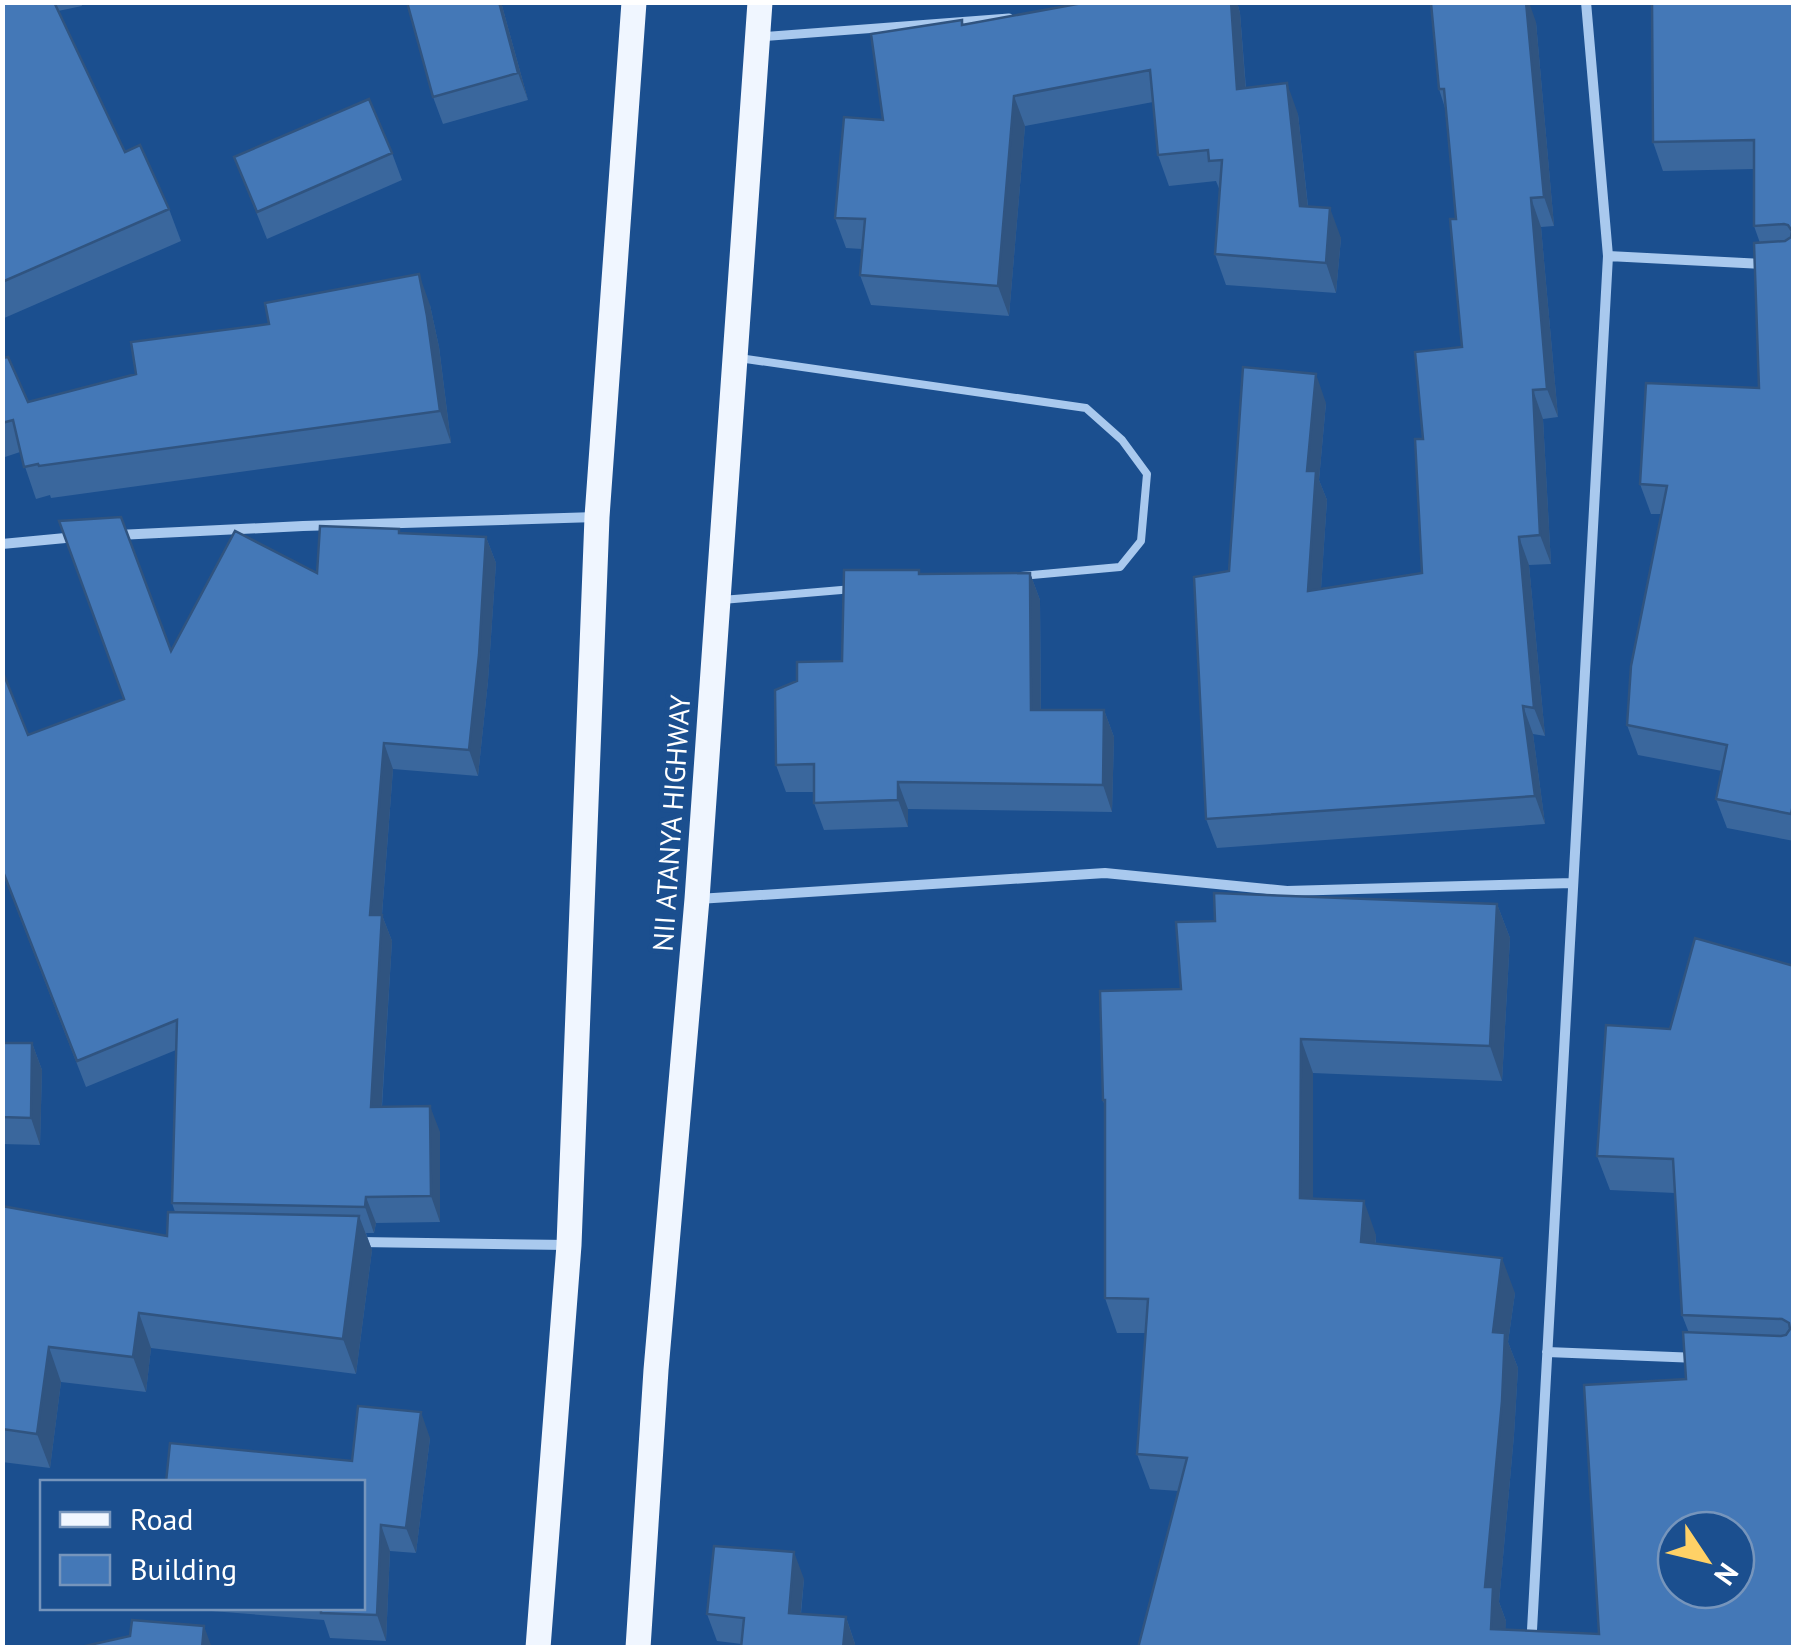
<svg xmlns="http://www.w3.org/2000/svg" width="1796" height="1650" viewBox="0 0 1796 1650" font-family="'PT Sans',sans-serif">
<style>
.lines{fill:none;stroke-linecap:round;stroke-linejoin:round}
.service{stroke:#a9c9ee;stroke-width:8}
.pedestrian{stroke:#a9c9ee;stroke-width:9}
.minor{stroke:#a9c9ee;stroke-width:10}
.primary{stroke:#f0f6ff;stroke-width:25}
.wall{fill:#3a679d}
.shaded-wall{fill:#305480}
.building{fill:#4478b7;stroke:#305480;stroke-width:2.5;fill-rule:evenodd}
.labels{text-anchor:middle;dominant-baseline:central;stroke-width:10;stroke-linejoin:round;paint-order:stroke}
.street-label{font-size:28px;fill:#fff;stroke:#1b4f8f}
</style>
<rect width="100%" height="100%" fill="#1b4f8f"/>
<g class="lines">
<path class="service" d="M739 358 1086 408 1122 440 1147 474 1141 541 1120 567 1021 576
M722 600 853 589"/>
<path class="pedestrian" d="M760 37 1009 18"/>
<path class="minor" d="M1608 256 1763 264 1794 262
M118 535 303 526 596 517
M2 544 76 537
M698 899 1105 873 1287 891 1573 883
M360 1242 568 1245
M1547 1352 1698 1358
M1531 1648 1608 256 1586 2"/>
<path class="primary" d="M538 1648 569 1245 597 517 634 2
M638 1648 656 1370 697 899 760 2"/>
</g>
<path class="wall" d="M2 2H81L82 6 58 11 125 152 169 209 181 241 2 319Z
M501 2 528 100 443 124 433 97Z
M1088 2H1237L1240 13 1246 88 1298 114 1308 206 1341 238 1336 293 1226 285 1215 254 1220 191 1216 181 1169 186 1158 155 1153 102 1025 126 1009 316 871 305 860 275 862 249 846 248 835 218 883 120 964 25Z
M1794 2V841L1727 828 1716 799 1722 771 1638 755 1627 725 1661 514H1651L1640 484 1759 388 1760 243 1754 226V169L1663 171 1653 142Z
M1536 22 1554 226 1541 227 1558 417 1543 419 1551 564 1529 565 1545 736 1533 734 1545 824 1217 848 1206 819 1229 571 1326 403 1319 480 1327 500 1321 589 1422 573 1423 439 1462 347 1456 219 1445 108 1439 89Z
M392 153 402 180 267 239 234 157Z
M430 305 439 347 451 443 51 498 50 495 36 499 20 452 2 458V358L28 402Z
M399 529 400 533 486 537 496 563 488 681 478 776 393 769 382 915 392 941 382 1107 440 1132V1222L376 1223 374 1233H366L372 1250 356 1374 151 1348 146 1392 61 1382 50 1468 2 1462V1206L167 1236 175 1212 172 1203 176 1050 86 1087 2 871 28 735 124 699 171 651Z
M1030 573 1040 600 1041 710H1104L1114 737 1112 812 908 809V827L824 830 814 803V792H786L776 765 797 681 842 661 920 574Z
M1497 904 1510 938 1502 1081 1313 1073V1199L1376 1235V1243L1515 1293 1508 1342 1518 1368 1514 1435 1499 1602 1506 1621 1505 1629 1599 1634 1686 1379 1689 1333 1682 1315 1675 1193 1610 1190 1597 1156 1670 1029 1794 966V1648H1138L1179 1491 1150 1489 1137 1454 1145 1333H1117L1105 1298V1107L1103 1100 1181 989 1215 921Z
M2 1043H32L42 1070 40 1145 2 1144Z
M430 1438 416 1553 390 1551 386 1641 330 1638 324 1620 173 1608H362L352 1461Z
M804 1579 801 1614 846 1617 855 1644H742L717 1641 707 1614Z"/>
<path class="shaded-wall" d="M499 2H501L528 100 518 73Z
M1231 2H1237L1240 13 1248 119 1237 89Z
M1526 2H1529L1536 22 1554 226 1544 197Z
M1287 83 1298 114 1311 236 1300 206Z
M1014 96 1025 126 1009 316 998 286Z
M1531 198 1541 227 1558 417 1547 389Z
M1330 208 1341 238 1336 293 1326 263Z
M419 274 430 305 439 347 451 443 440 411Z
M1316 374 1326 403 1319 480 1327 500 1319 619 1308 591 1307 471Z
M1533 390 1543 419 1551 564 1540 535Z
M486 537 496 563 488 681 478 776 469 750Z
M1519 537 1529 565 1545 736 1534 708Z
M1030 573 1040 600 1041 737 1031 710Z
M1523 706 1533 734 1545 824 1535 796Z
M1104 710 1114 737 1112 812 1103 785Z
M384 743 393 769 380 940 370 915Z
M898 782 908 809V827L898 800Z
M1497 904 1510 938 1502 1081 1490 1046Z
M382 915 392 941 380 1133 371 1107Z
M1301 1039 1313 1073V1233L1300 1198Z
M32 1043 42 1070 40 1145 31 1118Z
M430 1106 440 1132V1222L431 1196Z
M366 1197 376 1223 374 1233 365 1207Z
M1364 1201 1376 1235 1374 1276 1361 1242Z
M359 1216 372 1250 356 1374 343 1339Z
M1502 1258 1515 1293 1508 1342 1518 1368 1514 1435 1499 1602 1506 1621 1505 1648 1491 1629 1485 1587 1493 1332Z
M139 1313 151 1348 146 1392 133 1357Z
M49 1347 61 1382 50 1468 37 1434Z
M421 1412 430 1438 416 1553 406 1528Z
M381 1525 390 1551 386 1641 377 1615Z
M794 1552 804 1579 798 1640 789 1613Z
M846 1617 855 1644V1648H843Z
M204 1626 212 1648H202Z"/>
<path class="building" d="M2 2H54L125 152 140 145 169 209 2 282Z
M407 2H499L518 73 433 97Z
M1088 2H1231L1237 89 1287 83 1300 206 1330 208 1326 263 1215 254 1222 160 1209 161 1208 150 1158 155 1150 70 1014 96 998 286 860 275 865 219 835 218 844 117 883 120 871 34 962 20V25Z
M1526 2 1544 197 1531 198 1547 389 1533 390 1540 535 1519 537 1534 708 1523 706 1535 796 1206 819 1194 577 1229 571 1243 367 1316 374 1307 471H1316L1308 591 1422 573 1415 439H1423L1415 352 1462 347 1450 219H1456L1444 89H1439L1431 3Z
M1652 2H1794V800L1791 814 1716 799 1727 745 1627 725 1631 666 1667 486 1640 484 1646 383 1759 388 1754 243 1785 241 1791 237 1792 231 1788 225 1784 224 1754 226V140L1653 142Z
M369 99 392 153 257 212 234 157Z
M419 274 427 316 440 411 39 466 38 464 24 467 13 420 2 423V358L8 357 28 402 136 374 131 342 269 324 265 303Z
M121 517 171 651 235 531 317 573 320 526 399 529V533L486 537 479 655 469 750 384 743 370 915H382L371 1107 430 1106 431 1196 366 1197 365 1207 172 1203 177 1020 77 1061 2 869V670L28 735 124 699 59 521Z
M844 570H919V574L1030 573 1031 710H1104L1103 785 898 782V800L814 803V764L776 765 775 690 797 681V662L842 661Z
M1214 893 1497 904 1490 1046 1301 1039 1300 1198 1364 1201 1361 1242 1502 1258 1493 1332 1505 1333 1502 1401 1485 1587H1493L1491 1629 1599 1634 1584 1385 1686 1379 1683 1332 1781 1336 1786 1335 1790 1329 1789 1323 1782 1319 1682 1315 1673 1159 1597 1156 1606 1025 1670 1029 1695 938 1794 966V1648H1138L1187 1458 1137 1454 1148 1299 1105 1298V1100H1103L1100 991 1181 989 1176 922 1215 921ZM1676 1530H1736V1590H1676Z
M2 1043H32L31 1118 2 1117Z
M2 1206 167 1236 168 1212 359 1216 343 1339 139 1313 133 1357 49 1347 37 1434 2 1429Z
M358 1406 421 1412 406 1528 381 1525 377 1615 321 1613V1608H362V1482H166L170 1443 352 1461Z
M714 1546 794 1552 789 1613 846 1617 843 1648H741L744 1618 707 1614Z
M132 1620 204 1626 202 1648H76L130 1636Z"/>
<g class="labels">
<g class="street-label">
<text transform="translate(671 823) rotate(-86)">NII ATANYA HIGHWAY</text>
</g>
</g>
<rect width="1796" height="1650" fill="none" stroke="#ffffff" stroke-width="10"/>
<rect x="40" y="1480" width="325" height="130" fill="#1b4f8f" stroke="#7695bc" stroke-width="2.5"/>
<rect x="60" y="1512" width="50" height="15" fill="#f0f6ff" stroke="#7695bc" stroke-width="2.5"/>
<text x="130" y="1530" font-size="30" fill="#ffffff">Road</text>
<rect x="60" y="1555" width="50" height="30" fill="#4478b7" stroke="#7695bc" stroke-width="2.5"/>
<text x="130" y="1580" font-size="30" fill="#ffffff">Building</text>
<g transform="translate(1706 1560) rotate(125)"><circle r="48" fill="#1b4f8f" stroke="#7695bc" stroke-width="2.5"/>
<path d="M0-8L18 38L0 25L-18 38Z" fill="#ffd166"/>
<text y="-15" font-size="28" font-weight="bold" text-anchor="middle" fill="#ffffff">N</text>
</g>
</svg>
